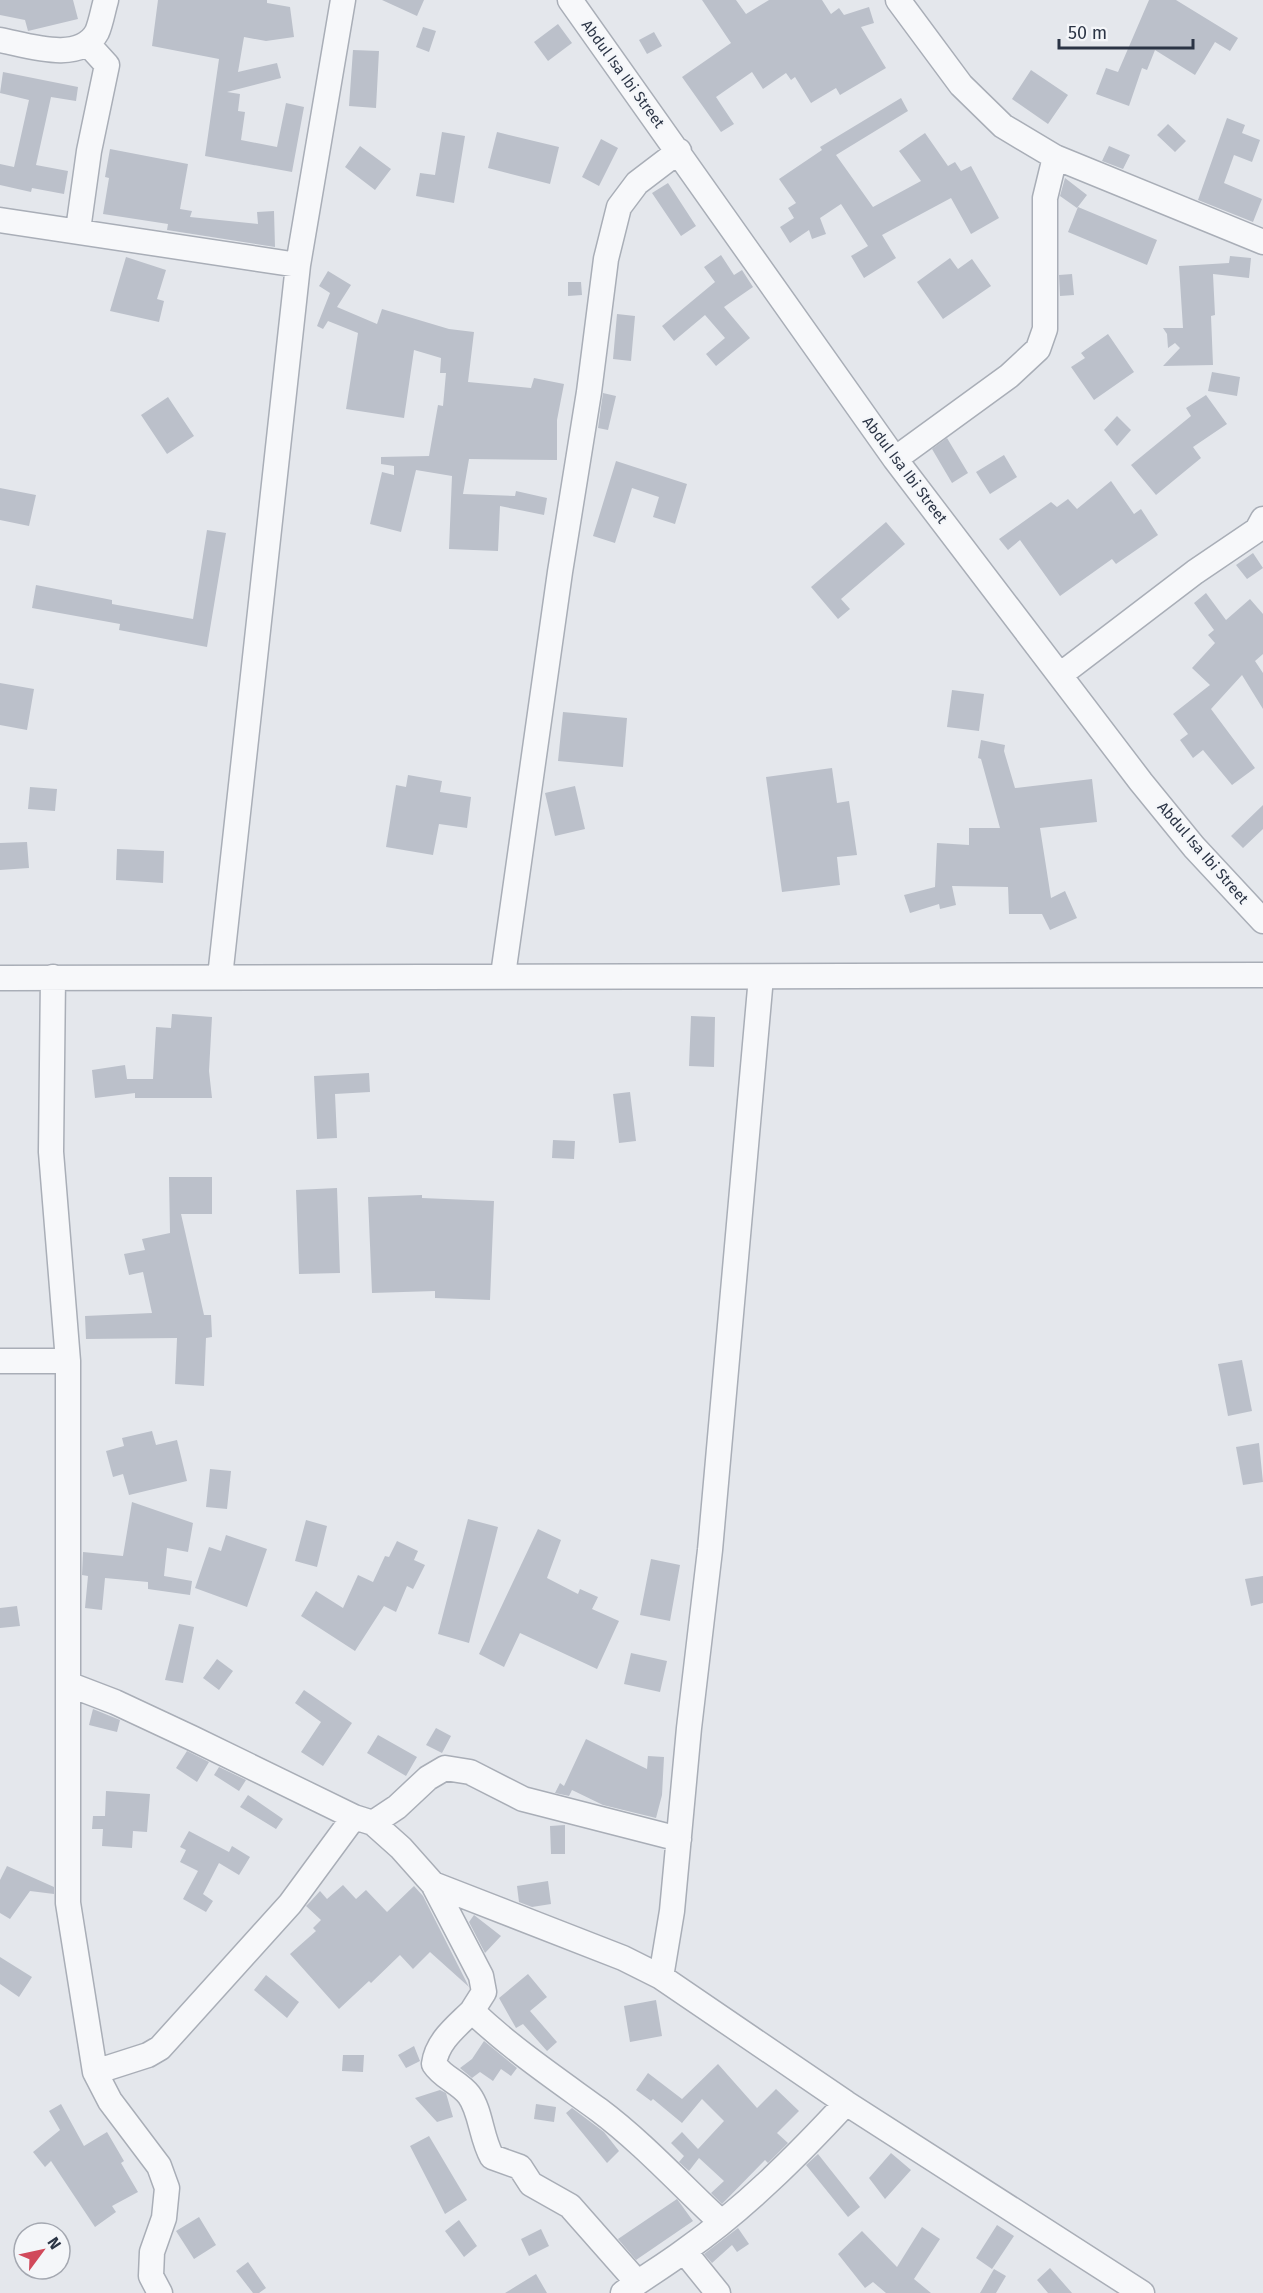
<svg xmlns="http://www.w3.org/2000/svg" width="1263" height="2293" viewBox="0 0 1263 2293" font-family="'Fira Sans',sans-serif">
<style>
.building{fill:#bbc0ca}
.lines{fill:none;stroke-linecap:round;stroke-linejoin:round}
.minor-casing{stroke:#a9aeb7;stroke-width:27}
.minor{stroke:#f7f8fa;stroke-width:24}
.labels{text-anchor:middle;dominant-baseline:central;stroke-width:4.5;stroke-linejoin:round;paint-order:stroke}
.street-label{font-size:15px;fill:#2b3445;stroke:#f4f6f9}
</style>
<rect width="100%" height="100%" fill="#e4e7ec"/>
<path class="building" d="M0 0H73L78 19 28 31 25 20 0 15Z
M158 0H267V3L290 7 294 37 266 41 244 37 238 72 277 63 281 78 227 92 240 94 238 111 245 112 241 140 277 147 286 103 304 107 292 172 205 156 219 59 152 46Z
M382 0H424L417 16Z
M702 0H736L746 14 769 0H822L831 14 839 8 844 15 869 7 874 23 861 27 886 68 840 95 836 88 811 103 795 77 791 80 786 73 763 89 752 72 716 97 734 124 721 132 682 77 731 43Z
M1149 0H1176L1238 38 1230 51 1215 42 1195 75 1155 50 1147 70 1142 68 1129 106 1096 94 1106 68 1118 72Z
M558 24 572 43 548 61 534 42Z
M423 27 436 31 429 52 416 47Z
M654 32 662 46 647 54 639 40Z
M353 50 379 51 376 108 349 106Z
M1031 70 1068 95 1048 124 1012 99Z
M3 72 78 87 76 101 51 97 36 165 68 171 64 194 32 188 31 192 0 185V164L14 167 29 100 0 93Z
M901 98 908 111 836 155 873 207 921 181 899 151 925 133 948 166 955 162 961 171 971 166 999 218 971 234 951 198 882 235 896 258 864 278 851 256 868 246 841 204 820 218 826 234 812 239 809 230 790 243 780 227 794 218 788 208 796 203 779 179 822 150 820 147Z
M1227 118 1245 125 1242 133 1260 140 1252 162 1234 155 1224 183 1262 199 1253 222 1198 200Z
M1168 124 1186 141 1175 152 1157 135Z
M442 132 465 136 454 203 416 196 420 173 435 175Z
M497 132 559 147 550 184 488 168Z
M601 139 618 148 599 186 582 177Z
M360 146 391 169 375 190 345 167Z
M1109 146 1130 155 1123 169 1102 161Z
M110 149 188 164 180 209 192 211 190 217 258 224 257 212 274 211 275 247 167 230 168 224 103 214 109 178 105 177Z
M1065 178 1087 195 1077 208 1060 196Z
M668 183 696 226 681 236 652 193Z
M1078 207 1157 240 1147 265 1068 232Z
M721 255 734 275 742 270 753 287 724 307 750 338 716 366 706 354 725 338 705 315 674 341 662 326 715 282 704 267Z
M1230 256 1251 258 1249 278 1213 274 1215 315 1211 316 1213 365 1163 366 1180 348 1175 343 1168 348 1167 334 1163 328H1183L1179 266 1229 263Z
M126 257 166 270 157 299 164 301 159 322 110 311Z
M950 258 958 269 972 259 991 286 943 319 917 282Z
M328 271 351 285 337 307 377 324 382 309 449 329 474 332 468 382 531 388 534 378 564 384 557 420V460L469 459 463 494 515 496 516 491 547 498 544 515 500 506 498 551 449 549 452 476 416 470 401 532 370 524 382 472 394 475V466L381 464V457L429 456 438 405 443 406 446 373H440L441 358 414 350 404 418 346 409 358 333 328 321 323 329 317 326 330 293 319 286Z
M1072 274 1074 295 1060 296 1059 275Z
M568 282H581L582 295 568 296Z
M617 314 635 316 631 361 613 359Z
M1108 334 1134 372 1094 400 1071 367 1085 358 1081 353Z
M1212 372 1240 377 1237 396 1208 391Z
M603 393 616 396 608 430 598 428Z
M1206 395 1227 424 1193 447 1201 458 1156 495 1131 465 1191 416 1186 408Z
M168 397 194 436 167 454 141 415Z
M1117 416 1131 430 1117 446 1104 430Z
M947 438 968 473 952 483 932 449Z
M1004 455 1017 477 990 494 976 472Z
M616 461 687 484 675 524 653 517 659 497 632 488 615 543 593 536Z
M1111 481 1134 514 1141 509 1158 535 1116 564 1112 559 1060 596 1020 540 1008 550 999 539 1051 502 1057 507 1068 499 1077 509Z
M0 488 36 495 29 526 0 520Z
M886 522 905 544 841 599 850 609 838 619 811 587Z
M207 530 226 533 207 647 119 630 120 624 32 608 36 585 112 600V604L193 619Z
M1253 553 1263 568 1247 579 1236 565Z
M1206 593 1226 620 1250 599 1263 614V654L1255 661 1263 673V709L1242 675 1211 709 1255 768 1232 785 1203 750 1193 758 1180 740 1188 734 1173 714 1210 685 1192 668 1215 643 1208 635 1214 630 1194 603Z
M0 683 34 689 27 730 0 725Z
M952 690 984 694 979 731 947 727Z
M563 712 627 718 623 767 558 761Z
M981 740 1005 745 1004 751 1015 788 1092 779 1097 822 1040 828 1051 898 1065 891 1077 918 1050 930 1042 914H1009L1008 887 952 886 956 905 940 909 939 904 910 913 904 895 935 887 937 843 969 845V828H1000L981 759 978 758Z
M832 768 837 803 849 801 857 855 837 857 840 885 782 892 766 777Z
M408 775 442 781 440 792 471 797 467 828 439 824 433 855 386 847 396 785 406 787Z
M575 786 585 829 555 836 545 793Z
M30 787 57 789 55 811 28 809Z
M1263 805V829L1243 848 1231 836Z
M27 842 29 868 0 870V843Z
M117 849 164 851 163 883 116 880Z
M172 1014 212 1017 209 1071 212 1098H135V1093L95 1098 92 1070 125 1065 127 1079H153L156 1027 171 1028Z
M691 1016 715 1017 714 1067 689 1066Z
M369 1073 370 1092 335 1094 337 1138 317 1139 314 1076Z
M630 1092 636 1141 619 1143 613 1094Z
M553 1140 575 1141 574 1159 552 1158Z
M169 1177H212V1214H181L204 1315H211L212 1337 206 1338 204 1386 175 1384 177 1338 86 1339 85 1316 152 1313 143 1272 129 1275 124 1254 145 1250 142 1239 170 1233Z
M337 1188 340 1273 299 1274 296 1190Z
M422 1195V1198L494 1201 490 1300 435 1298V1291L372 1293 368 1197Z
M1242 1360 1252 1411 1228 1416 1218 1364Z
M152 1431 156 1445 177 1440 187 1481 129 1495 123 1474 113 1477 106 1451 124 1446 122 1438Z
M1259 1443 1263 1482 1243 1485 1236 1447Z
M210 1469 231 1471 227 1509 206 1507Z
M132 1502 193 1523 188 1552 167 1548 164 1576 192 1581 190 1595 148 1589V1582L105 1578 102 1610 85 1608 88 1576 82 1575 83 1552 123 1556Z
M468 1519 498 1527 469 1643 438 1634Z
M306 1520 327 1526 317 1567 295 1561Z
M538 1529 561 1540 547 1578 578 1594 580 1589 598 1597 592 1609 619 1621 597 1669 520 1633 504 1667 479 1654Z
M226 1535 267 1549 247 1607 195 1588 209 1547 221 1551Z
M397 1541 418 1551 414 1560 425 1565 413 1589 407 1586 396 1612 384 1606 355 1651 301 1616 316 1591 343 1608 358 1575 373 1582 385 1556 389 1557Z
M651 1559 680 1565 670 1621 640 1615Z
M1263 1576V1603L1251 1606 1245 1579Z
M17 1606 20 1626 0 1628V1608Z
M179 1624 194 1627 183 1683 165 1680Z
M631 1653 667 1661 660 1692 624 1684Z
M217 1659 233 1671 219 1690 203 1678Z
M304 1690 352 1723 323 1766 301 1752 321 1722 295 1703Z
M93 1709 120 1720 117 1732 89 1725Z
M436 1728 451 1736 442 1753 426 1745Z
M378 1735 417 1757 406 1776 367 1753Z
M586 1739 647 1769 648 1756 664 1757 662 1795 656 1818 603 1805 572 1790 569 1796 555 1793 560 1783 564 1786Z
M187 1751 209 1762 197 1782 176 1768Z
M219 1767 246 1780 239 1791 214 1775Z
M106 1791 150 1794 147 1832 133 1831 132 1848 102 1846 103 1829H92L93 1816H105Z
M248 1795 283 1819 276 1829 240 1807Z
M565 1825V1854H551L550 1826Z
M189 1831 229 1852 232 1846 250 1857 239 1875 219 1863 203 1894 213 1901 206 1912 183 1899 198 1871 180 1862 186 1850 180 1847Z
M7 1866 54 1887V1894L30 1891 10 1919 0 1913V1880Z
M548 1881 551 1904 532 1907 519 1902 517 1886Z
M343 1885 356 1899 366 1890 387 1912 414 1886 423 1896 469 1987 430 1952 413 1969 400 1955 371 1983 369 1981 339 2009 290 1954 316 1931 313 1928 321 1920 306 1906 310 1902 320 1891 327 1899Z
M474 1915 501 1936 485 1953 469 1922Z
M0 1957 32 1977 19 1997 0 1984Z
M528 1974 547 1997 530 2011 557 2042 547 2051 523 2024 516 2028 499 1998Z
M266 1975 299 2002 287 2018 254 1990Z
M656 2000 662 2036 630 2042 624 2006Z
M484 2041 517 2068 511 2076 501 2069 493 2081 480 2072 472 2078 460 2068 472 2059Z
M414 2046 420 2061 406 2068 398 2055Z
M343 2055H364L363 2072 342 2071Z
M718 2064 757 2108 776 2089 799 2111 777 2133 788 2143 768 2163 765 2160 722 2204 711 2193 724 2181 699 2158 689 2171 679 2162 684 2156 671 2143 682 2132 698 2149 724 2121 702 2099 682 2123 653 2099 651 2101 636 2090 648 2073 682 2099Z
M440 2090 446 2093 453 2117 437 2122 415 2098Z
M61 2104 84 2146 107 2132 124 2161 121 2163 138 2192 112 2206 116 2212 95 2227 51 2161 45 2167 33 2152 60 2130 49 2111Z
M536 2104 556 2107 554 2122 534 2119Z
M572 2108 604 2132 619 2151 607 2163 566 2113Z
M429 2136 467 2200 445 2214 410 2146Z
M891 2153 911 2170 885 2199 869 2178Z
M818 2154 860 2207 848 2217 806 2165Z
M677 2199 693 2221 636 2260 618 2239Z
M199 2217 216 2245 194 2259 176 2231Z
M459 2220 477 2246 464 2257 445 2231Z
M997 2225 1014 2236 992 2269 976 2258Z
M922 2227 940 2239 914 2279 931 2293H886L873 2282 865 2288 838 2254 862 2231 897 2267Z
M738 2228 749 2244 737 2252 732 2245 712 2263 704 2254Z
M541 2229 549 2246 529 2256 521 2239Z
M248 2262 266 2288 259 2293H253L236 2271Z
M1050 2268 1072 2293H1048L1037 2280Z
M994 2269 1006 2276 996 2293H980Z
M536 2274 547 2293H505Z"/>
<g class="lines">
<g class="minor-casing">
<path id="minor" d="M570 0 895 459 1141 782 1194 847 1263 921
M898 0 961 85 1003 126 1055 157 1263 242
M0 40C27 45 80 64 97 32 101 23 103 10 106 0
M0 220 298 265
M78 230 89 151 107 65 87 43
M895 459 1009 376 1038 349 1045 329V198L1055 157
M1060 675 1195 572 1257 530 1263 519
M503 975 560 572 589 392 606 259 619 207 637 183 679 151
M53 977 51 1152 68 1361V1903L95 2072 110 2101 159 2166 167 2188 164 2218 152 2252 151 2276 160 2293
M220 977 298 265 343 0
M0 978 1263 975
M0 1361H68
M68 1684 115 1702 192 1738 354 1817 373 1823 401 1848 433 1884 623 1958 661 1977 846 2103 1142 2293
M373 1823 397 1807 428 1778 445 1768 470 1772 523 1799 679 1839
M433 1884 481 1976 484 1992 472 2011C512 2049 555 2078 599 2110 643 2143 681 2185 721 2222
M661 1977 672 1911 689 1728 710 1550 761 977
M472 2011C456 2027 437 2041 434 2064 443 2078 459 2082 469 2095 481 2111 481 2138 492 2157L520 2167 531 2184 570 2206 637 2282
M95 2072 148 2055 160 2048 290 1904 354 1817
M684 2251 718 2293
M623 2293C643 2278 664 2266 684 2251 744 2209 796 2157 846 2103"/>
</g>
<use href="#minor" class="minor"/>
</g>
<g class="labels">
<g class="street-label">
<text transform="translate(623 74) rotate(54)">Abdul Isa Ibi Street</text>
<text transform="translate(905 470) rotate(53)">Abdul Isa Ibi Street</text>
<text transform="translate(1203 853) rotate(49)">Abdul Isa Ibi Street</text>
</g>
</g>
<g transform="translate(42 2251) rotate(57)"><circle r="28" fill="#f4f6f9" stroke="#a4a8b1" stroke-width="1.5"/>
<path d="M0-4.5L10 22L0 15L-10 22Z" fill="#d1495b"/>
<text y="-9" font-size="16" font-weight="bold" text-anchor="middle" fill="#2b3445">N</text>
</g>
<path d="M1059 39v9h134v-9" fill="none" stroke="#2b3445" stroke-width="3"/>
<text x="1068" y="39" font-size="18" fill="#2b3445" stroke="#f4f6f9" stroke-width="4.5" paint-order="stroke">50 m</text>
</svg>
